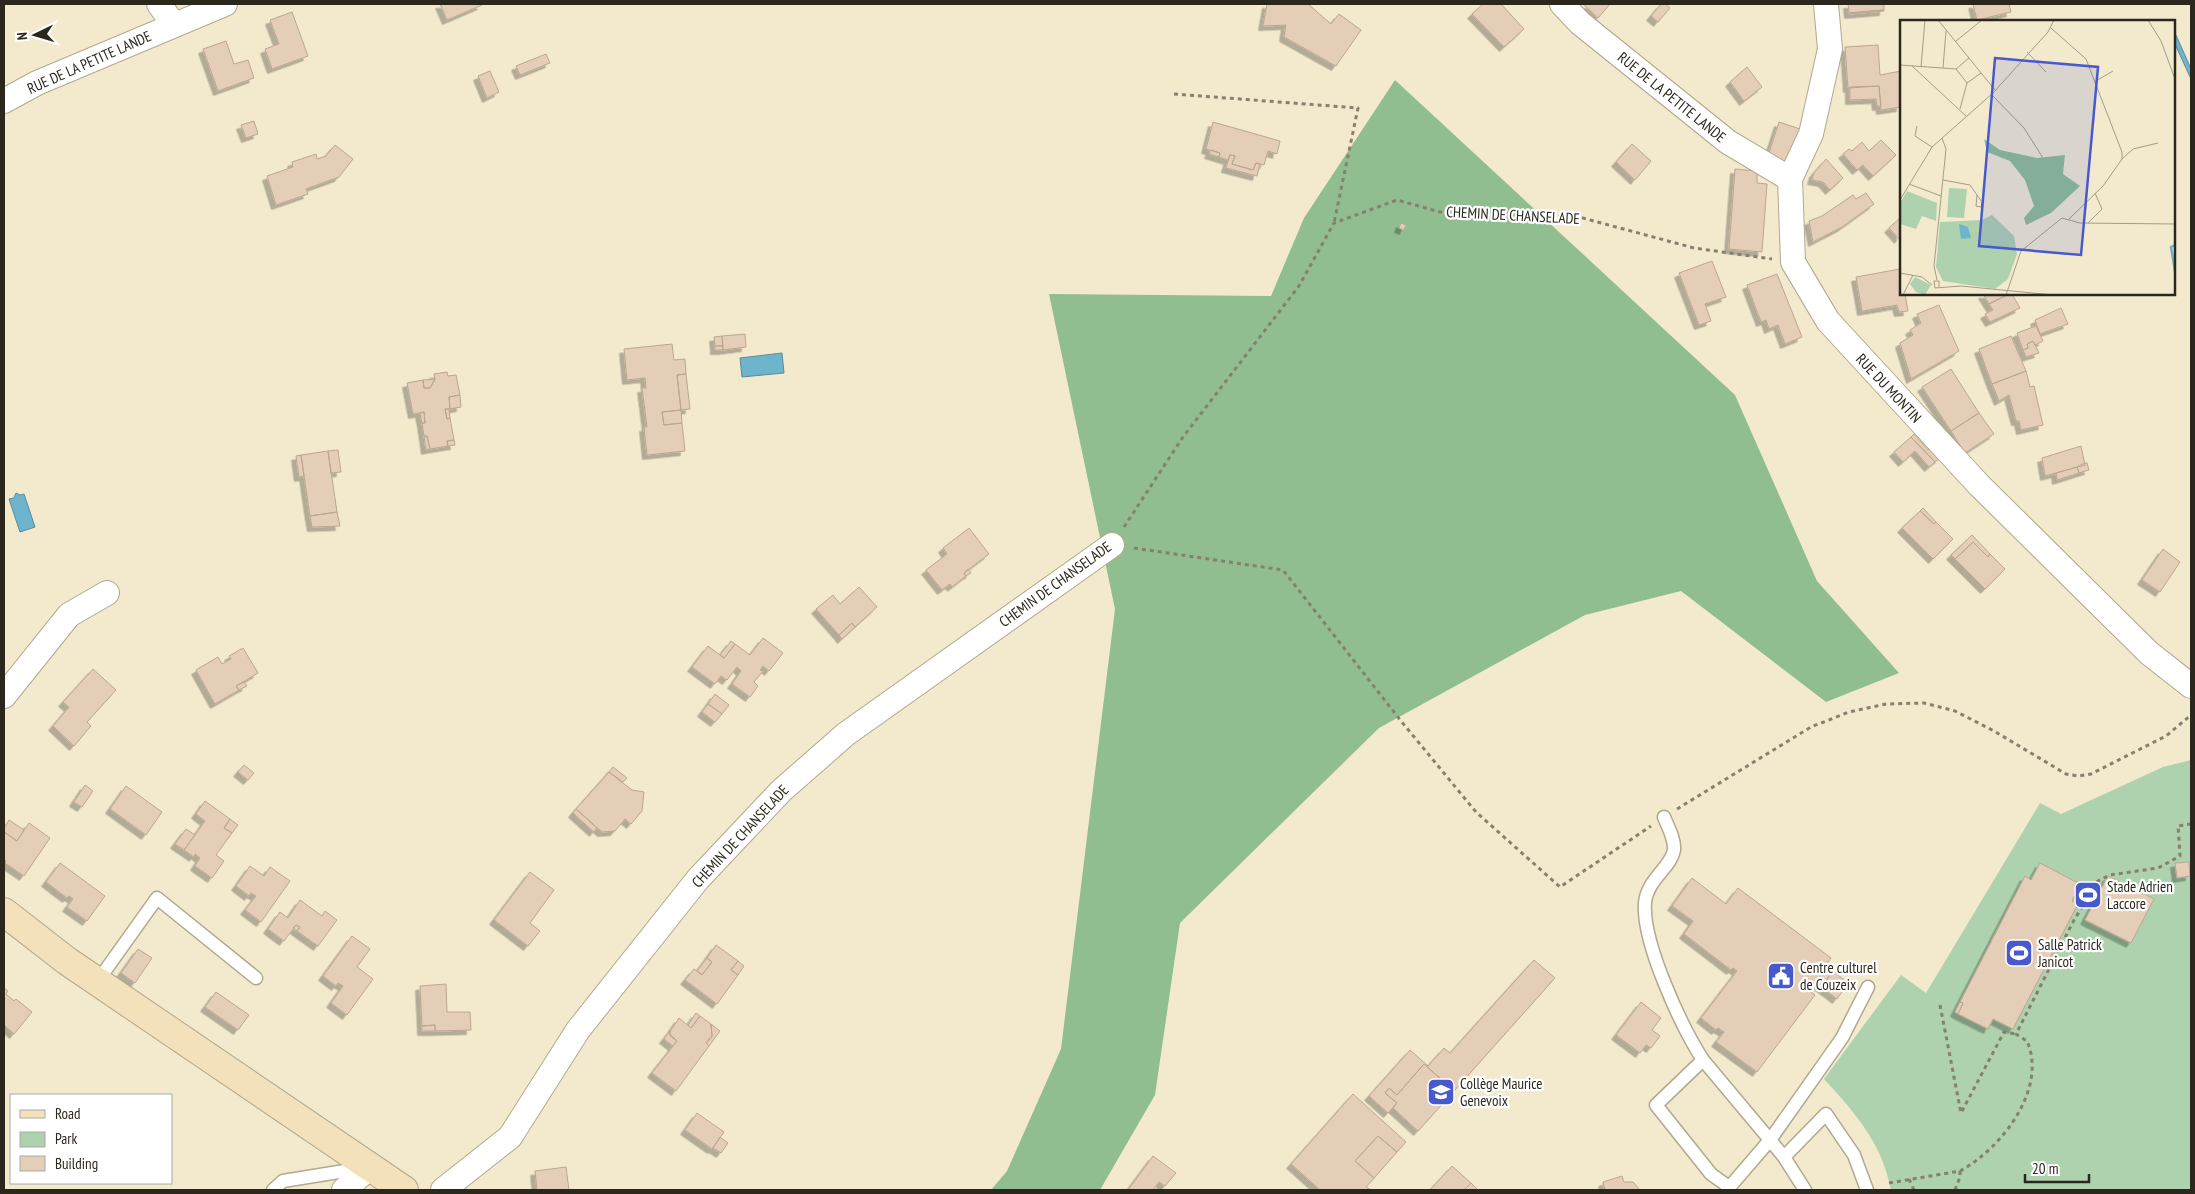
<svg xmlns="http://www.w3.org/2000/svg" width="2195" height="1194" viewBox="0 0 2195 1194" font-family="'PT Sans Narrow',sans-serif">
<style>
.green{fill:#add2ad}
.forest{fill:#90be91}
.water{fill:#6eb4cd;stroke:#5a8a98}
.building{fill:#e4ceb8;stroke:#bba690;filter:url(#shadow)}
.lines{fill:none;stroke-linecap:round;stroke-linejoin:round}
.lane-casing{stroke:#b1a88d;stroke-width:15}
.street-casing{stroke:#b1a88d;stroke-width:26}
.secondary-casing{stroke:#b1a88d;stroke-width:30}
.path{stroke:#86806e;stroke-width:3;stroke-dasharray:4 4;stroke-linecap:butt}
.lane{stroke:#fff;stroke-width:12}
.street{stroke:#fff;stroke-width:24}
.secondary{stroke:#f2e1bb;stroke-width:28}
.labels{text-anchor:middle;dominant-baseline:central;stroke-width:4.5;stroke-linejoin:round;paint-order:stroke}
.street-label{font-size:15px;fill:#2b271d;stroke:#fff}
.poi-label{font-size:15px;fill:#2b271d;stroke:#fff;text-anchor:start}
.inset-river{fill:none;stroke:#6eb4cd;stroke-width:2.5}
.inset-road{fill:none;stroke:#a39c87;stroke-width:1}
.view{fill:#4759cd;fill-opacity:0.15;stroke:#4759cd;stroke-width:2.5}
.inset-edge{fill:none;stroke:#2b271d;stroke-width:2.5}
</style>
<defs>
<filter id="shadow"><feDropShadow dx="-4.5" dy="4.5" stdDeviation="0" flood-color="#0004"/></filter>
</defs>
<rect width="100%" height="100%" fill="#f3eace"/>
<path class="green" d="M2191 760V1190H1891C1882 1143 1855 1113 1824 1079L1901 975 1926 993 2040 803 2061 814 2163 767Z"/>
<path class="forest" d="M1395 80 1735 395 1817 581 1899 673 1826 702 1681 591 1585 615 1379 728 1180 923 1155 1095 1100 1190H991L1007 1171 1061 1049 1115 609 1049 294 1271 296 1304 218Z"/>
<path class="water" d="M2176 35 2191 69V79L2174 42V36Z
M782 353 784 373 742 377 740 358Z
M16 493 20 495 24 494 35 527 20 532 9 499 14 498Z"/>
<path class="building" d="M440 4H481L482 5 447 20Z
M1267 4H1308L1331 24 1339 14 1361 30 1336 66 1284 37 1286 25 1263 26Z
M1483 4H1501L1524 29 1504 47 1472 14Z
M1583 4H1610L1598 18Z
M1661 4H1665L1670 8 1658 22 1651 16Z
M1848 4H1884V10L1849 13Z
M1973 4H2009L2011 12 1977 20Z
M1884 10V11L1849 14V13Z
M292 12 308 56 272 69 265 49 279 44 270 20Z
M226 41 234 64 248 60 254 78 218 91 203 49Z
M1878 45 1880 75 1901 71V107L1881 110 1879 86 1848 88 1845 47Z
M546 54 550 63 520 75 516 66Z
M1747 67 1762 87 1744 101 1730 82Z
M490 71 499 92 487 98 478 76Z
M1879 86 1881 106H1877L1876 99 1850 100V87Z
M254 121 258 134 246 138 241 125Z
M1213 122 1280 141 1277 154 1268 151 1264 165 1256 163 1253 170 1232 164 1235 156 1230 155 1228 160 1219 157 1220 153 1206 149Z
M1779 122 1800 129 1788 164 1768 156Z
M1881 140 1896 155 1873 176 1863 165 1857 170 1843 154 1849 149 1852 151 1862 142 1869 151Z
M1632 144 1651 161 1635 180 1616 162Z
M335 145 353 159 339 177 306 189 308 194 276 205 267 176 293 167 292 162 316 154 317 159 326 156Z
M1211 150 1220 153 1219 157 1209 154Z
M1230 155 1235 156 1232 164 1253 170 1256 163 1260 164 1257 176 1226 168Z
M1826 159 1843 178 1830 190 1823 182 1812 180 1814 173Z
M1735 169 1757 171V183L1767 184 1762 252 1729 249Z
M1866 193 1874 204 1842 227 1813 242 1809 221 1822 216 1853 195 1856 199Z
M1900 218 1901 236 1899 239 1889 228Z
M1401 223 1406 225 1404 230 1399 228Z
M1712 261 1726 297 1705 304 1711 321 1699 325 1679 273Z
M1900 269 1901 294H1905L1908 311 1899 312 1897 305 1862 311 1856 277Z
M1777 274 1802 337 1785 344 1778 325 1769 329 1766 320 1761 322 1747 285Z
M1983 294H2009L1989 304Z
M2009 294H2012L2020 308 1990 322 1985 314 1993 310 1989 304Z
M1939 305 1959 351 1911 379 1900 343 1913 335 1910 330 1921 323 1917 314Z
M2061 308 2068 324 2040 334 2035 320Z
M2036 326 2043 341 2035 345 2033 341 2027 344 2028 348 2023 350 2017 333Z
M745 334 746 347 723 350 722 336Z
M722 336 723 346H715L714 337Z
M2011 336 2026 371 1992 384 1979 349Z
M2033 341 2039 353 2026 357 2023 350 2028 348 2027 344Z
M672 344 674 360 685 359 686 374 677 375 681 410 662 412 664 425 682 423 685 451 647 455 644 427H647L642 388H646L645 378 627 380 624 349Z
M715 346H723V350H715Z
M1951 369 1979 413 1951 431 1922 387Z
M2026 371 2030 387 2034 386 2043 425 2021 430 2019 421H2016L2009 395 1999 401 1992 384Z
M447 372 448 376 456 375 460 395 449 397 450 409H445L447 419 450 418 454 440 447 441 448 446 430 449 427 436H424L422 423H425L424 412 413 414 407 383 423 380 424 388H430L435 379 434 374Z
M686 374 690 409 681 410 677 375Z
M435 379 430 388H424L423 380Z
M460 395 461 407 450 409 449 397Z
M445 409H449L450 418 447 419Z
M681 410 682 423 664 425 662 412Z
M424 412 425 423H422L420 413Z
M1979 413 1994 434 1965 453 1951 431Z
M1914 434 1928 450 1930 448 1940 458 1935 462 1911 437Z
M424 436H427L430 449 426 450Z
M1911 437 1935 462 1929 467 1915 451 1903 462 1894 452Z
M454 440 455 445 448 446 447 441Z
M2081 446 2085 465 2045 476 2042 458Z
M338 450 341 472 331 473 328 451Z
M328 451 337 512 310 516 301 455Z
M301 455 304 476 299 477 296 456Z
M2085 463H2087L2089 470 2079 473 2077 467Z
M2077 467 2079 473 2057 480 2056 473Z
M1923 508 1936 522 1934 524 1920 511Z
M1920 511 1934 524 1936 522 1953 539 1933 559 1902 528Z
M337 512 340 526 312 527 310 516Z
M969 528 989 554 964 573 966 576 952 587 950 584 942 590 926 570 947 554 943 548Z
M1972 535 1990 554 1988 557 1973 542 1955 559 1951 555Z
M1973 542 1988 557 1990 554 2005 569 1985 589 1955 559Z
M2163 549 2180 562 2160 592 2142 580Z
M968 569 971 573 966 576 964 573Z
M859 587 877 607 855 627 852 623 839 635 816 609 833 595 840 604Z
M852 623 855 627 842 639 839 635Z
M763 638 783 653 769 671 763 666 760 670 763 671 754 682 758 686 750 697 732 684 741 671 737 667 727 680 721 676 715 684 692 667 708 646 724 658 735 644 750 655Z
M731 641 735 644 724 658 720 655Z
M243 648 258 673 236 686 239 690 215 704 196 670 218 657 222 664 231 659 229 656Z
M93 669 116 690 87 722 91 726 74 746 53 726 69 707 63 702Z
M244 682 247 686 239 690 236 686Z
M715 694 729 705 722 714 708 704Z
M708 704 722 714 715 722 702 712Z
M244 765 254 773 248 780 238 772Z
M613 767 627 778 623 782 609 772Z
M609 772 632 790 644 792 642 811 631 824 625 819 615 831 602 832 576 809Z
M85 785 93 791 82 807 74 802Z
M126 786 162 812 146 835 110 809Z
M205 801 230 819 224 828 232 833 216 855 224 861 212 878 195 866 200 858 195 854 194 857 184 850 205 821 196 814Z
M576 809 597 828 594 832 573 813Z
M230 819 238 825 232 833 224 828Z
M9 820 24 830 17 841 4 832V828Z
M29 823 50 838 24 876 5 863 6 861 4 859V832L17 841Z
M186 829 195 835 184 850 175 844Z
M2189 862 2190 876 2177 878 2175 863Z
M60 863 105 896 87 921 67 907 73 899 69 896 67 898 46 882Z
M2040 863 2080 884 2072 901 2078 904 2013 1029 1993 1019 1988 1029 1958 1014 1963 1003 1960 1002 2025 876 2031 880Z
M250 866 264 876 270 867 290 881 261 922 245 910 256 896 251 893 249 896 236 886Z
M530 872 554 890 530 923 540 931 528 946 494 920Z
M2108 876 2154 899 2131 943 2085 920Z
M1692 878 1726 904 1738 888 1831 958 1825 966 1833 971 1821 987 1813 982 1807 989 1815 995 1757 1072 1716 1042 1724 1032 1718 1028 1716 1030 1701 1018 1737 971 1733 968 1731 970 1684 934 1693 921 1672 906Z
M300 900 322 916 325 911 337 920 318 946 297 931 300 927 296 925 284 941 268 929 280 912 288 918Z
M296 925 300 927 297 931 293 928Z
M352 936 370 949 357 967 373 979 347 1015 331 1003 343 986 338 983 336 986 323 976Z
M716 945 738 961 731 970 738 975 717 1004 685 980 694 969 702 975 712 962 707 958Z
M138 949 152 958 135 983 121 973Z
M707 958 712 962 702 975 697 971Z
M1534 960 1555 978 1454 1091 1424 1064 1397 1095 1389 1088 1385 1093 1397 1103 1388 1113 1369 1096 1410 1050 1428 1066 1444 1048 1450 1053Z
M738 961 744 966 738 975 731 970Z
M1833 971 1848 983 1837 999 1821 987Z
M446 984 447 1012H470L471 1030 435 1031V1025L422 1026 420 986Z
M4 988 8 991 6 994 14 1001 16 999 32 1012 14 1034 4 1025Z
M216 992 249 1015 238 1030 205 1007Z
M1641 1002 1661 1018 1652 1030 1660 1036 1651 1048 1646 1045 1640 1053 1616 1035Z
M1960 1002 1963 1003 1958 1014 1955 1012Z
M696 1013 700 1016 691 1028 688 1025Z
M700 1016 711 1024 712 1036 706 1043 709 1046 676 1091 652 1073 677 1041 669 1033 679 1018 691 1028Z
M711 1024 720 1031 709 1046 706 1043 712 1036Z
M435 1025V1031H422V1026Z
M670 1031V1036L677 1041 673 1046 664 1039Z
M1424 1064 1454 1091 1418 1131 1393 1108 1397 1103 1385 1093 1389 1088 1397 1095Z
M1353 1094 1406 1142 1397 1152 1378 1136 1355 1161 1374 1178 1366 1187 1371 1190H1320L1291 1164Z
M697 1113 724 1132 712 1149 685 1130Z
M1378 1136 1397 1152 1374 1178 1355 1161Z
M720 1137 728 1143 721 1153 713 1148Z
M1153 1156 1176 1173 1165 1186 1159 1182 1153 1190H1128Z
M1452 1166 1471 1183 1464 1190H1430Z
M566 1167 569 1190H537L535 1171Z
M1622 1176 1624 1182H1633L1640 1190H1605L1603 1182Z
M1471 1183 1478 1190H1464Z"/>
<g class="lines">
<g class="lane-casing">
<path id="lane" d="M1664 817C1668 827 1675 839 1674 850 1671 868 1647 879 1645 903 1642 942 1681 1026 1703 1060
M97 982 157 898 256 978
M1784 1157 1805 1190
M1729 1187 1711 1174 1656 1105 1703 1060 1770 1140 1842 1038 1868 987
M273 1190 283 1181 363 1168
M1727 1190 1770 1140 1784 1157 1826 1114 1854 1155 1867 1190"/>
</g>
<g class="street-casing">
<path id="street" d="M159 4 174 25
M1562 4 1580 23 1728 142 1790 179
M1826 4 1830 49 1811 134 1790 179 1793 262 1828 321 1979 485 2149 653 2191 686
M4 101 37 83 225 4
M4 696 69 615 107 593
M344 1190 370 1167
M443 1190 510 1137 578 1030 698 879 781 791 846 734 1112 545"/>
</g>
<g class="secondary-casing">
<path id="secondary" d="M4 912 67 961 404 1190"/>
</g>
<path class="path" d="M1174 94 1358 108 1334 223
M1124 527 1183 437 1299 286 1334 223 1397 200 1440 212 1579 217 1694 248 1772 259
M1134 548 1283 570 1401 721 1476 812 1560 887 1651 826
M1677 809 1811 727 1849 712 1886 704 1924 703 1955 711 1994 731 2066 774 2078 776 2091 774 2166 736 2191 715
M1940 1005 1961 1113 2004 1032 2016 1034
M1909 1179 1914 1190
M1889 1183 1960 1171C2001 1149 2048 1089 2027 1041L2016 1034 2074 920 2093 890 2096 882 2110 875 2158 868 2180 856 2178 826 2191 824
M1955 1190 1960 1177V1171"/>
<use href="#lane" class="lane"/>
<use href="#street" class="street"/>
<use href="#secondary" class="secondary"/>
</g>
<defs>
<g id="stadium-square" transform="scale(1.4375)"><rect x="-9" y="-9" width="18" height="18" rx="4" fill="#4759cd" stroke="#fff"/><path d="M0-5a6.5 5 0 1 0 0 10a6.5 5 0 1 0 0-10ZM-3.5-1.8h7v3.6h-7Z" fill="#fff"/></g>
<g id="civic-square" transform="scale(1.4375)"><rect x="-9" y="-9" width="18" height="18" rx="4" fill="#4759cd" stroke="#fff"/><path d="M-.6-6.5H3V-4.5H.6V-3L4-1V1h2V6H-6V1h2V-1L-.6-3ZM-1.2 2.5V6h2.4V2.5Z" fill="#fff"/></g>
<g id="school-square" transform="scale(1.4375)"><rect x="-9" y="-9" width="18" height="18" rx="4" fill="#4759cd" stroke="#fff"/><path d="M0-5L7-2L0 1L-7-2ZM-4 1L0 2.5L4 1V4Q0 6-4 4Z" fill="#fff"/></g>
</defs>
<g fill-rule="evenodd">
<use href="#stadium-square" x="2088" y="895"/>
<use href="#stadium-square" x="2019" y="953"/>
<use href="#civic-square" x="1781" y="976"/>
<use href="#school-square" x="1441" y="1092"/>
</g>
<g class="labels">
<g class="street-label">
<text transform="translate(89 62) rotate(-24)">RUE DE LA PETITE LANDE</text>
<text transform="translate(1672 97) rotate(39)">RUE DE LA PETITE LANDE</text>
<text transform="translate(1513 215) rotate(3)">CHEMIN DE CHANSELADE</text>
<text transform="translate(1889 388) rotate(47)">RUE DU MONTIN</text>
<text transform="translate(1055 584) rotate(-36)">CHEMIN DE CHANSELADE</text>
<text transform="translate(740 836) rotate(-47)">CHEMIN DE CHANSELADE</text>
</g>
<g class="poi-label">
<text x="2107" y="886">Stade Adrien<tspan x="2107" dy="17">Laccore</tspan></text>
<text x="2038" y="944">Salle Patrick<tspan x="2038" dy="17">Janicot</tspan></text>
<text x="1800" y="967">Centre culturel<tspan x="1800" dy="17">de Couzeix</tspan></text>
<text x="1460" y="1083">Collège Maurice<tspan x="1460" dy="17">Genevoix</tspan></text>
</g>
</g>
<g transform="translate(1900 20)">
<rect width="275" height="275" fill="#f3eace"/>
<path d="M49 168 67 169 64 198 47 197ZM7 171 37 183 36 201 22 196 16 209 0 204V183ZM92 195 114 216 117 234 108 259 95 269 43 261 36 247 40 202 82 200ZM15 257 31 265 25 275 16 272 10 264Z" fill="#add2ad"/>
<path d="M84 119 100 130 137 138 165 135 163 154 180 166 151 193 126 205 124 198 134 186 125 160 110 141 87 132Z" fill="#90be91"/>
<path d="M59 204 68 207 71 218 61 219Z" fill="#6eb4cd"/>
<path class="inset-river" d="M275 225 271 227 275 251"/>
<path class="inset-road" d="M38 0 95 70M248 0 261 21 275 59M151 8 186 39 222 132V139L203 166 169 199M56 21 82 0M127 32 146 52M0 45 56 49 69 38M12 46 66 96M21 47 25 0M43 48 46 11M56 49 67 63M194 62 213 51M91 74 124 108 143 138M60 89 67 63 81 53M17 106 15 116 32 127M222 139 233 129 258 123M43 160 70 165 82 182 81 187 76 186 77 175M9 164 41 176M0 180 32 127 93 73 148 12 154 0M188 203 202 189 195 173M0 253 22 257 32 265M37 260 34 246 46 129 42 118M39 267V261H34L35 268 61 266 153 275M3 275 13 255M106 275 121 231 162 198 180 203 275 204"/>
<path class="view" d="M95 38 198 47 181 235 79 226Z"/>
<rect width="275" height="275" class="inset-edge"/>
</g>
<rect width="2195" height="1194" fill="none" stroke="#2b271d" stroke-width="10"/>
<rect x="10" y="1094" width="162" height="90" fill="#ffffff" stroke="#aaa9a5"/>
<rect x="20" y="1110" width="25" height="8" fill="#f2e1bb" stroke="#aaa9a5"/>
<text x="55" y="1119" font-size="15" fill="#2b271d">Road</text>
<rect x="20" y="1132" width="25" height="15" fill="#add2ad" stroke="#aaa9a5"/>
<text x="55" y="1144" font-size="15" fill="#2b271d">Park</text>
<rect x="20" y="1156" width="25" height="15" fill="#e4ceb8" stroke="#aaa9a5"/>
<text x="55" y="1169" font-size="15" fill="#2b271d">Building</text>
<g transform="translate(35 35) rotate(265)" stroke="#ffffff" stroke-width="4" paint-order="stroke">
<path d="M0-4L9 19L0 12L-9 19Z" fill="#2b271d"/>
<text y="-8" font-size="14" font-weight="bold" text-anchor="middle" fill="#2b271d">N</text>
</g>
<path d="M2025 1174v8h64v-8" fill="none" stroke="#2b271d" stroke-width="2.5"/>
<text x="2032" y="1174" font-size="15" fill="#2b271d" stroke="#ffffff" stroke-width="4" paint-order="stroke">20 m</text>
</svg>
